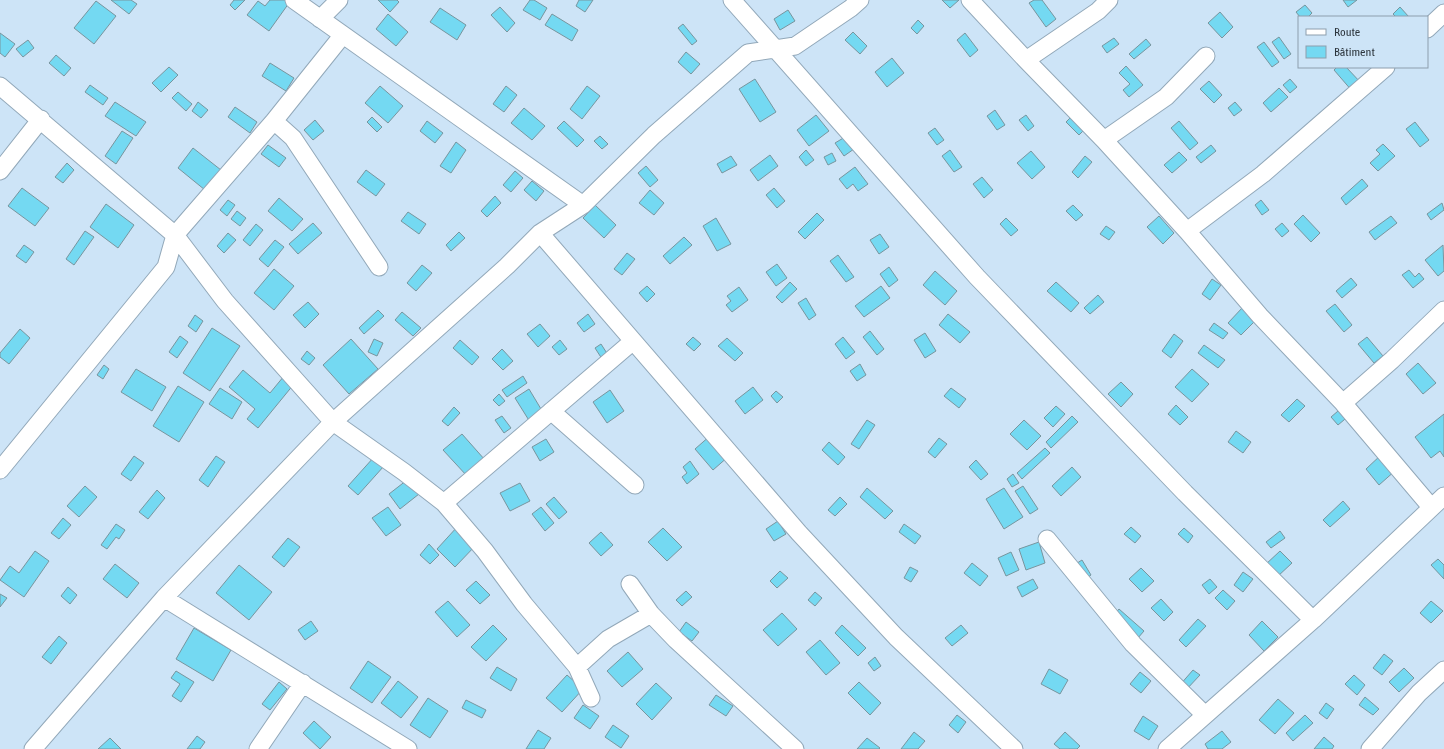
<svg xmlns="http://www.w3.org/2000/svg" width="1444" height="749" viewBox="0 0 1444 749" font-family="'Asap Condensed',sans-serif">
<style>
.building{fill:#74d9f2;stroke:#78959e}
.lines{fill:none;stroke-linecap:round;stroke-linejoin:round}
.street-casing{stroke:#92a8b9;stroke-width:19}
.street{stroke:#fff;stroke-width:17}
</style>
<rect width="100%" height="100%" fill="#cde4f7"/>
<path class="building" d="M111 0H131L137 4 129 14Z
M234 0H245L235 10 230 5Z
M270 0H285L289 3 269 31 247 15 258 1 265 6Z
M378 0H397L399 2 390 12Z
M530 0H534L547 8 540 20 523 10Z
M579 0H593L585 12 576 6Z
M942 0H959L950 8Z
M1034 0H1042L1056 19 1046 27 1029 3Z
M1343 0H1357L1348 7Z
M96 1 116 16 94 44 74 28Z
M1305 5 1312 13 1308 17H1300L1296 12Z
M500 7 515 23 507 32 491 15Z
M1400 7 1409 17H1396L1393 14Z
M440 8 466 25 457 40 430 22Z
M788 10 795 21 780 30 774 19Z
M1220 12 1233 27 1222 38 1208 23Z
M388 14 408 32 396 46 376 29Z
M552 14 578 30 572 41 545 25Z
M918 20 924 26 917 34 911 28Z
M683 24 697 41 692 45 678 28Z
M853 32 867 46 860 54 845 40Z
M0 33 15 44 5 57 0 53Z
M965 33 978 50 970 57 957 40Z
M1279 37 1291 54 1284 59 1272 42Z
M1114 38 1119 44 1107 53 1102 46Z
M1146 39 1151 45 1134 59 1129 54Z
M28 40 34 48 23 57 16 49Z
M1264 42 1279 62 1272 67 1257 47Z
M686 52 700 64 691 74 678 62Z
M56 55 71 68 64 76 49 63Z
M892 58 904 73 887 87 875 72Z
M270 63 294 78 286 91 262 76Z
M1126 66 1143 85 1129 97 1123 90 1130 84 1119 73Z
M169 67 178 75 161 92 152 83Z
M1337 67H1346L1362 84 1353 92 1334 70Z
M755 79 776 112 760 122 739 89Z
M1290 79 1297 87 1290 93 1283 85Z
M1209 81 1222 95 1214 103 1200 89Z
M90 85 108 98 103 105 85 92Z
M380 86 403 106 388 123 365 103Z
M506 86 517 95 504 112 493 104Z
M587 86 600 96 582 119 570 109Z
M1279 88 1288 97 1271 112 1263 103Z
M178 92 192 104 186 111 172 98Z
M115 102 146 122 136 136 105 116Z
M198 102 208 110 201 118 192 111Z
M1235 102 1242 110 1234 116 1228 108Z
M235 107 257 122 250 133 228 117Z
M524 108 545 126 532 140 511 123Z
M995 110 1005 125 997 130 987 116Z
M1074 114 1087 127 1079 135 1066 122Z
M816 115 829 131 809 146 797 130Z
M1026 115 1034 126 1028 131 1019 120Z
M372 117 382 127 377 132 367 122Z
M315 120 324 131 313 140 304 130Z
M427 121 443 133 435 143 420 131Z
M564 121 584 140 577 147 557 128Z
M1179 121 1198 143 1190 150 1171 128Z
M1415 122 1429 140 1420 147 1406 129Z
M935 128 944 140 937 145 928 133Z
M122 131 133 138 116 164 105 156Z
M600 136 608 144 602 149 594 141Z
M845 137 854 149 844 156 835 143Z
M456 142 466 150 451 173 440 166Z
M1383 144 1395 156 1378 171 1370 163 1380 154 1376 150Z
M268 145 286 158 279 167 261 154Z
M1211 145 1216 151 1201 163 1196 157Z
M193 148 221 170 205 190 178 168Z
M806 150 814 160 806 166 799 157Z
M950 150 962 167 954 172 942 156Z
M1031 151 1045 167 1032 179 1017 163Z
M1179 152 1187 160 1172 173 1164 165Z
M832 153 836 161 828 165 824 157Z
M770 155 778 166 758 181 750 170Z
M731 156 737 165 722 173 717 164Z
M1085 156 1092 162 1078 178 1072 172Z
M67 163 74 170 63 183 55 177Z
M646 166 658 180 650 187 638 173Z
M855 167 868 184 858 191 853 184 847 189 839 179Z
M366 170 385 184 376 196 357 182Z
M515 171 523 178 511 192 503 185Z
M982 177 993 190 984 198 973 184Z
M1362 179 1368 186 1346 205 1341 198Z
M532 181 544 191 536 201 524 190Z
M22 188 49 208 35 226 8 206Z
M774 188 785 201 777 208 766 195Z
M650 190 664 203 654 215 639 203Z
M495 196 501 203 487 217 481 211Z
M279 198 303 219 292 231 268 211Z
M228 200 235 205 227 216 220 210Z
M1261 200 1269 210 1262 215 1255 205Z
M1442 203 1444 210 1431 220 1427 214Z
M106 204 134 225 118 248 90 227Z
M595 205 616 225 604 238 583 218Z
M1073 205 1083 215 1076 221 1066 211Z
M237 211 246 218 240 226 231 219Z
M408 212 426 224 419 234 401 221Z
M817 213 824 220 805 239 798 232Z
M1303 215 1320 233 1311 242 1294 224Z
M1159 216 1174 233 1163 244 1147 227Z
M1391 216 1397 223 1375 240 1369 232Z
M716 218 731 244 717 251 703 226Z
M1006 218 1018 230 1011 236 1000 224Z
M313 223 322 233 298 254 289 244Z
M1282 223 1289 231 1282 237 1275 229Z
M256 224 263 230 250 246 243 240Z
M1106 226 1115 232 1109 240 1100 234Z
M85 231 94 237 74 265 66 259Z
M459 232 465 238 451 251 446 245Z
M228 233 236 240 224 253 217 246Z
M880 234 889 247 879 254 870 240Z
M684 237 692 245 670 264 663 256Z
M275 240 284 247 268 267 259 259Z
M24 245 34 252 26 263 16 256Z
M1443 245 1444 271 1438 276 1425 260Z
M627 253 635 259 622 275 614 269Z
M838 255 854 277 846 282 830 261Z
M777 264 787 278 776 286 766 272Z
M422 265 432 273 416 291 407 283Z
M889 267 898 280 889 287 880 274Z
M274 269 294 286 274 310 254 293Z
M1409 270 1415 277 1419 273 1424 279 1413 288 1402 275Z
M935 271 957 291 945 305 923 285Z
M1351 278 1357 285 1342 298 1336 291Z
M1212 279 1221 285 1210 300 1202 294Z
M790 282 797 289 782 303 776 297Z
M1056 282 1079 303 1071 312 1047 291Z
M647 286 655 294 647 302 639 293Z
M881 286 890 298 864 317 855 306Z
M739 287 748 300 732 312 726 305 731 301 727 296Z
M1098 295 1104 302 1090 314 1084 308Z
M806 298 816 315 809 320 798 303Z
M308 302 319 314 305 328 293 315Z
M1335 304 1352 325 1344 332 1326 311Z
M1243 307 1256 320 1241 335 1228 323Z
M378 310 384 316 364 334 359 328Z
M402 312 421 328 413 336 395 320Z
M588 314 595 324 584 332 577 323Z
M948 314 970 332 960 343 939 325Z
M195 315 203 321 196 332 188 326Z
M1214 323 1228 333 1223 339 1209 330Z
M540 324 550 336 538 347 527 334Z
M212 328 240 346 210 391 183 373Z
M20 329 30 338 9 364 0 357V353Z
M870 331 884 349 877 355 863 337Z
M925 333 936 351 925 358 914 340Z
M1174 334 1183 341 1171 358 1162 351Z
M180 336 188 342 177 358 169 352Z
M693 337 701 344 694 351 686 344Z
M843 337 855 352 846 359 835 344Z
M1367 337 1383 356 1374 363 1358 344Z
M727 338 743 353 735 361 718 346Z
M351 339 378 369 349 394 323 365Z
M374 339 383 343 377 356 368 352Z
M460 340 479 357 472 365 453 348Z
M560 340 567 349 559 355 552 347Z
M601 344 610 358 604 362 595 348Z
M1204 345 1225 360 1218 368 1198 353Z
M502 349 513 361 503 370 492 359Z
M307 351 315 358 309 365 301 359Z
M1418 363 1436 383 1423 394 1406 374Z
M860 364 866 375 857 381 850 371Z
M104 365 109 369 103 379 97 375Z
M136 369 166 387 152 411 121 392Z
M1192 369 1209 384 1192 402 1175 387Z
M243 370 270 393 284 376 294 384 258 428 247 419 255 409 229 387Z
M523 376 527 383 507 397 502 390Z
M1121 382 1133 394 1121 407 1108 394Z
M178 386 204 402 179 442 153 426Z
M753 387 763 400 745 414 735 401Z
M220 388 242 402 232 419 209 404Z
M951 388 966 399 959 408 944 396Z
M529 389 544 414 530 422 515 398Z
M610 390 624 411 607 423 593 402Z
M776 391 783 397 777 403 771 396Z
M499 394 505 401 499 406 493 400Z
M1297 399 1305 406 1289 422 1281 415Z
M1176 405 1188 417 1180 425 1168 414Z
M1345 405 1351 414 1338 425 1331 417Z
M1056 406 1065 414 1053 427 1044 418Z
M454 407 460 413 448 426 442 421Z
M1444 414V457L1440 451 1431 458 1415 437Z
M502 416 511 428 504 433 495 420Z
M1072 416 1078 422 1051 448 1046 442Z
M867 420 875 425 859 449 851 444Z
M1024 420 1041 436 1027 450 1010 434Z
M1236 431 1251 442 1243 453 1228 442Z
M462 434 485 460 467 476 443 450Z
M711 435 729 456 713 470 695 449Z
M939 438 947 444 935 458 928 452Z
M546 439 554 452 540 461 532 447Z
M829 442 845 457 838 465 822 450Z
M1045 448 1050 453 1022 479 1017 473Z
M1382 454 1396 470 1379 485 1366 469Z
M134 456 144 463 131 481 121 474Z
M216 456 225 462 208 487 199 480Z
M374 457 384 466 358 495 348 486Z
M976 460 988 474 981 480 969 467Z
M690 461 699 474 687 484 682 477 687 473 683 467Z
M1072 467 1081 477 1061 496 1052 486Z
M1013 474 1019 483 1012 487 1007 479Z
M407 480 419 494 400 509 389 494Z
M520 483 530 501 510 511 500 493Z
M85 486 97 497 79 517 67 506Z
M1023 486 1038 509 1030 514 1015 491Z
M867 488 893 511 885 519 860 497Z
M1004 488 1023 517 1004 529 986 499Z
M157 490 165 498 148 519 139 512Z
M554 497 567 512 559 519 546 504Z
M840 497 847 504 835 516 828 510Z
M1343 501 1350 509 1330 527 1323 520Z
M388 507 401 525 386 536 372 518Z
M541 507 554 523 545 531 532 514Z
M63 518 71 525 59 539 51 533Z
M778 521 786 534 774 541 766 529Z
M116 524 125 530 119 539 116 537 107 549 101 545Z
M904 524 921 536 915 544 899 532Z
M458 526 477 544 455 567 437 549Z
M1131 527 1141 536 1135 543 1124 534Z
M663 528 682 547 667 561 648 542Z
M1184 528 1193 536 1188 543 1178 534Z
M1280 531 1285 538 1271 548 1266 542Z
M601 532 613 545 601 556 589 543Z
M288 538 300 547 284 567 272 557Z
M1039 542 1045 563 1026 570 1019 549Z
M429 544 439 555 430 564 420 555Z
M35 551 49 561 24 597 0 580 10 566 19 573Z
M1280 551 1292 563 1277 577 1265 565Z
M1011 552 1019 570 1006 576 998 558Z
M1438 559 1444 565V579L1431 565Z
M1082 560 1091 575 1084 580 1074 565Z
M972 563 988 576 980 586 964 573Z
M115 564 139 583 127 598 103 579Z
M239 565 272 592 249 620 216 593Z
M910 567 918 571 911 582 904 578Z
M1141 568 1154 581 1142 592 1129 579Z
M780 571 788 578 777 588 770 581Z
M1243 572 1253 579 1243 592 1234 585Z
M1033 579 1038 588 1022 597 1017 587Z
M1210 579 1217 587 1209 594 1202 585Z
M476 581 490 595 480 604 466 590Z
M68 587 77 595 70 604 61 596Z
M1223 590 1235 601 1227 610 1215 598Z
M686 591 692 597 682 606 676 600Z
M815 592 822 598 815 606 808 600Z
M0 594 7 598 0 607Z
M1161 599 1173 612 1164 621 1151 608Z
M448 601 470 625 457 637 435 612Z
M1431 601 1443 611 1431 623 1420 613Z
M1119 609 1144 631 1137 639 1112 617Z
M782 613 797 629 778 646 763 630Z
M1198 619 1206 626 1186 647 1179 640Z
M311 621 318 631 305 640 298 630Z
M1262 621 1278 637 1264 651 1249 635Z
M686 622 699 632 692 641 679 632Z
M493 625 507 639 486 661 471 647Z
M842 625 866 648 858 656 835 633Z
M961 625 968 633 952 646 945 638Z
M194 628 231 650 213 681 176 659Z
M59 636 67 643 51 664 42 657Z
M820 640 840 663 826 675 806 652Z
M628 652 643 669 622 687 607 671Z
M1384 654 1393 661 1382 675 1373 668Z
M875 657 881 666 874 671 868 663Z
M368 661 391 677 372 703 350 688Z
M497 667 517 679 511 691 490 678Z
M1404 668 1414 678 1399 692 1389 682Z
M1049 669 1068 680 1060 694 1041 684Z
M1193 670 1200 675 1185 691 1179 686Z
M176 671 194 682 181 702 172 696 180 684 171 678Z
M1140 672 1151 681 1141 693 1130 684Z
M567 675 583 689 562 712 546 698Z
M1354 675 1365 685 1357 695 1345 684Z
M398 681 418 697 401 718 381 703Z
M279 682 287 689 270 710 262 704Z
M859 682 881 703 870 715 848 693Z
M656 683 672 698 652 720 636 704Z
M716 695 733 706 726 716 709 705Z
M1365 697 1379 709 1373 715 1359 705Z
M428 698 448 711 430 738 410 725Z
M1278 699 1294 713 1275 734 1259 720Z
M466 700 486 710 482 718 462 708Z
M1326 703 1334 709 1327 719 1319 713Z
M583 705 599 716 590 729 574 718Z
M957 715 966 722 958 733 949 725Z
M1305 715 1313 723 1293 741 1286 733Z
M1143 716 1158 726 1149 740 1134 731Z
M314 721 331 737 320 749 303 733Z
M613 725 629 736 621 748 605 737Z
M538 730 551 738 544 749H526Z
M1222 731 1231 742 1222 749H1208L1205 744Z
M914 732 925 741 918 749H901Z
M1065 732 1080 746 1077 749H1060L1054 744Z
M197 736 205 742 200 749H187Z
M1324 737 1334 746 1332 749H1314Z
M110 738 121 749H98Z
M867 738 880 748 879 749H857Z"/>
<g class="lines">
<g class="street-casing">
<path id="street" d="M294 0 583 205
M732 0 977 277 1185 493 1313 620
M970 0 1026 60 1104 140 1187 231 1260 316 1343 403 1431 507
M320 19 339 0
M1427 29 1444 13
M1026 60 1098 11 1109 0
M0 86 175 235 225 301 333 422 404 472 444 503 485 551 524 604 577 667 591 698
M274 121 293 138 379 267
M1104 140 1166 97 1206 56
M0 171 41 119
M1187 231 1263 174 1386 67
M540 233 799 533 896 637 1014 749
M1343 403 1392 360 1444 310
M551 411 635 485
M0 470 166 267 175 235 274 121 342 36
M444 503 632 342
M1047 539 1133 644 1205 715
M630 584 651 614 676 640 795 749
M164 598 408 749
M577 667 608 639 651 614
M33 749 164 598 333 422 507 266 540 233 583 205 654 135 748 53 795 46 851 8 860 0
M258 749 303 683
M1167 749 1313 620 1444 496
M1370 749 1419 693 1444 670"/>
</g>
<use href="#street" class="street"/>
</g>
<rect x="1298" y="16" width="130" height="52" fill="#cde4f7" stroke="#8d9ead"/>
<rect x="1306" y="29" width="20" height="6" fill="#ffffff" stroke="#8d9ead"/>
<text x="1334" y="36" font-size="12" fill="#2c353d">Route</text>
<rect x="1306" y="46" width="20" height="12" fill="#74d9f2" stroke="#8d9ead"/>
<text x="1334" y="56" font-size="12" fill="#2c353d">Bâtiment</text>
</svg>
